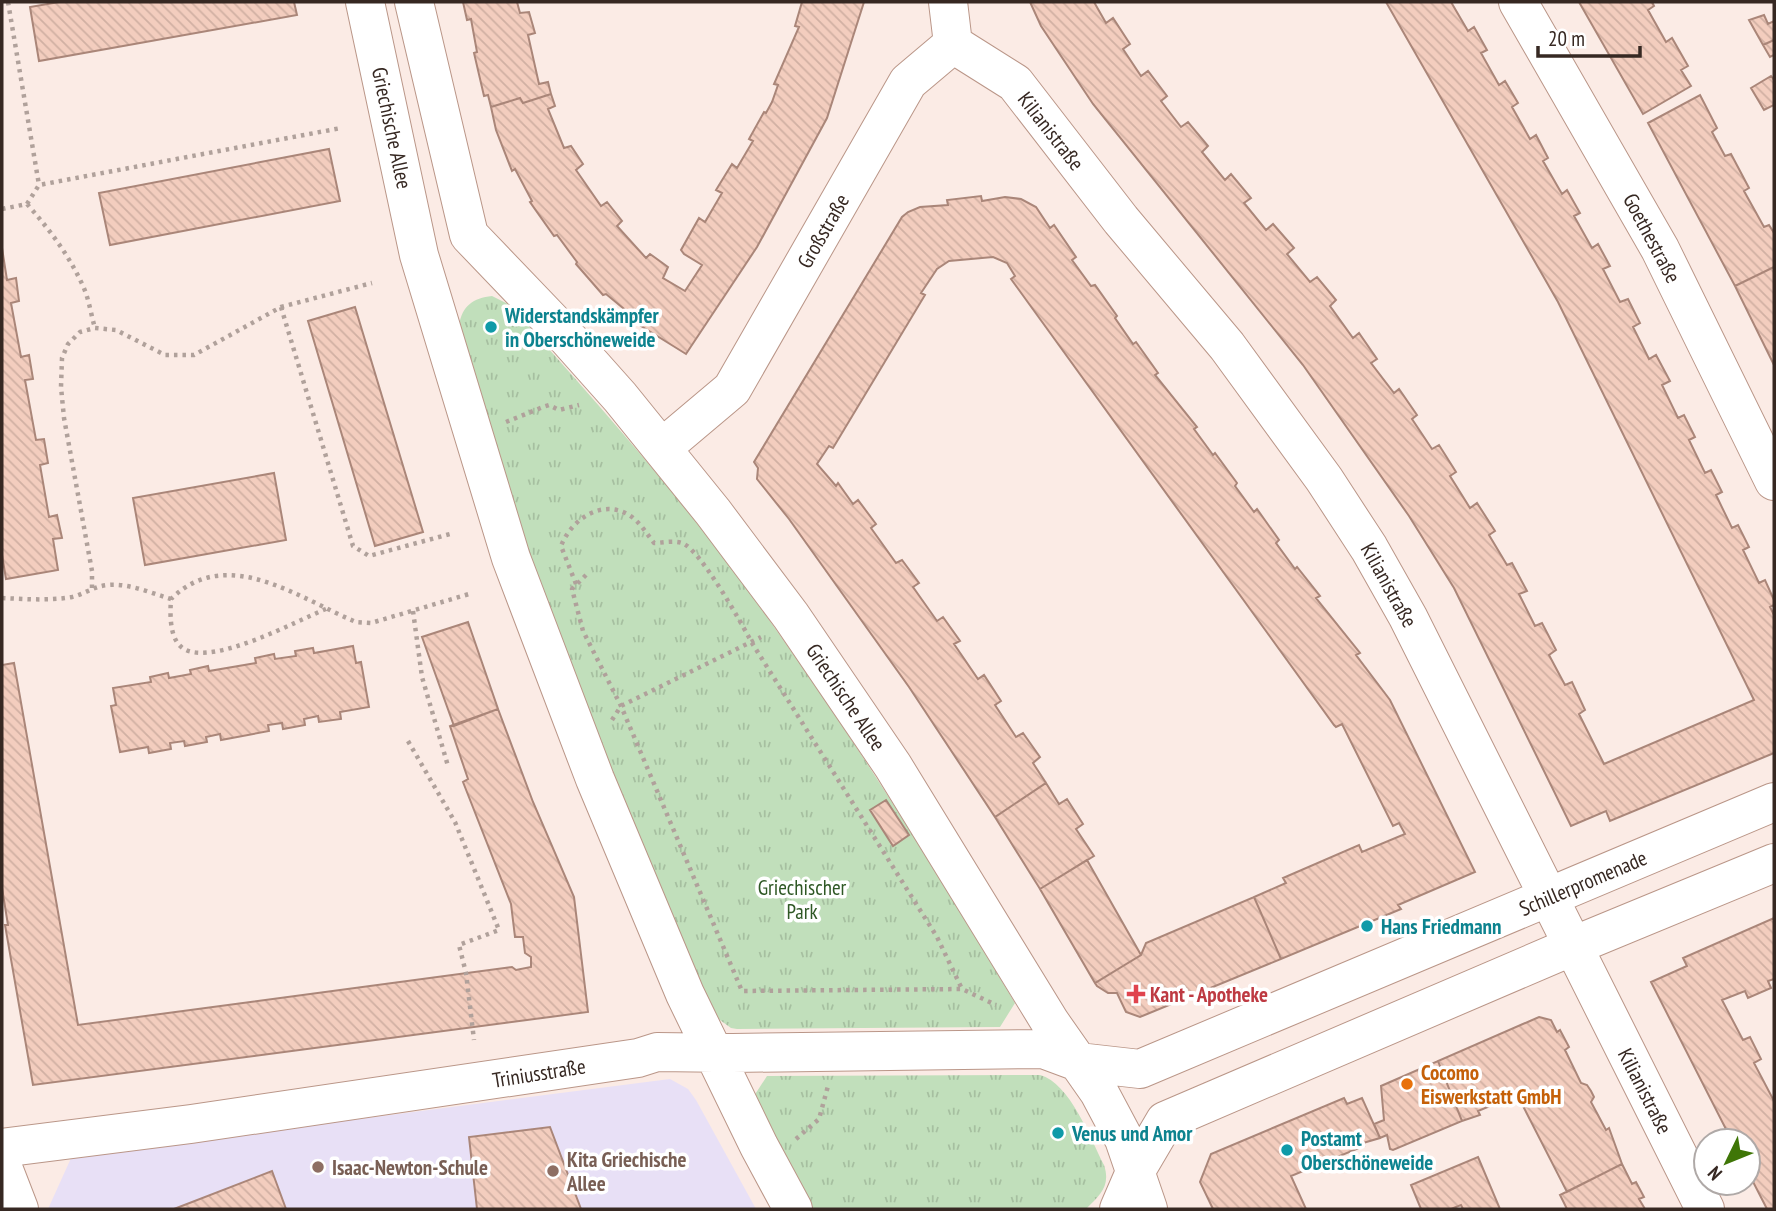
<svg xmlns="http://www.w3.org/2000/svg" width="1776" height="1211" viewBox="0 0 1776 1211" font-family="'PT Sans Narrow',sans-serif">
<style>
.education{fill:#e8e0f6}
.park{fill:url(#park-tufts)}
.building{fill:url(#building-back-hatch);stroke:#aa8679;stroke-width:2}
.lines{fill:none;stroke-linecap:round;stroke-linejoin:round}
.minor-casing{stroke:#ba9688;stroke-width:40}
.path{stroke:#b0a19b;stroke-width:4.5;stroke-dasharray:3.5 5;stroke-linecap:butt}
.minor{stroke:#fff;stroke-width:38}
.culture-dot{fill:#0f9aa8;stroke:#fff;stroke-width:2.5}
.health-dot{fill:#e0444e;stroke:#fff;stroke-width:2.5}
.food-dot{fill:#e8710a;stroke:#fff;stroke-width:2.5}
.education-dot{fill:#8d6e63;stroke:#fff;stroke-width:2.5}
.labels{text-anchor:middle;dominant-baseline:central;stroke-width:7;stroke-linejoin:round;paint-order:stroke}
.street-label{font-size:21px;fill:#362822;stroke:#fff}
.culture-label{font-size:21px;font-weight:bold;fill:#0d838f;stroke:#fff;text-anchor:start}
.park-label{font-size:21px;fill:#2f5825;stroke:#fff}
.health-label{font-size:21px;font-weight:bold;fill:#be3a42;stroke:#fff;text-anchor:start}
.food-label{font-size:21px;font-weight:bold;fill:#c56008;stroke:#fff;text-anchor:start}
.education-label{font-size:21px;font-weight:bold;fill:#785e54;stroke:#fff;text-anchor:start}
</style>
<defs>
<pattern id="park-tufts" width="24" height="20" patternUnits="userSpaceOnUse" patternTransform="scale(1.75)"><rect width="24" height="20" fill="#c1dfbb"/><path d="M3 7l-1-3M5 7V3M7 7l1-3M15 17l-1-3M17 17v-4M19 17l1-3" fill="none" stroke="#a6bfa0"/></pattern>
<pattern id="building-back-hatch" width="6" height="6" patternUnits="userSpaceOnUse" patternTransform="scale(1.75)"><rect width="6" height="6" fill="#f3cdbe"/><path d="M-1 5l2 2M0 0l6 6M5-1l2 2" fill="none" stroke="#d1b0a3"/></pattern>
</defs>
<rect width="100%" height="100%" fill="#fbebe5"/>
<path class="education" d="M670 1079 688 1089 696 1100 756 1209H48L72 1156Z"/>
<path class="park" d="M492 296 510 305C591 397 675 489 747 589 844 722 931 861 1015 1003L1000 1027 737 1029 731 1028 713 1015 642 858 508 499 459 325C462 306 473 298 492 296Z
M1040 1075C1070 1083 1090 1138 1104 1165 1111 1186 1100 1195 1086 1209H811L754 1096 767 1076Z"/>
<path class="building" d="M59 2H294L297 15 39 61 30 7Z
M463 2H517L520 13 529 12 535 33 528 35 539 84 548 82 551 94 523 103 520 98 491 107 488 95 484 96 474 53 477 52 471 19 467 20Z
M802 2H864L827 118 757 247 686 354 633 321 635 318 606 294 603 295 576 264 577 262 557 235 554 236 530 202 532 201 515 169 512 171 496 130 491 107 520 98 523 103 551 94 555 106 548 109 564 148 571 146 583 164 576 170 601 206 607 202 622 221 617 226 646 258 650 254 668 267 663 278 685 291 702 265 684 254 681 250 699 218 705 222 722 193 716 190 732 164 737 168 753 141 749 139 764 112 766 113 772 102 778 85 774 84 799 27 795 26Z
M1030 2H1094L1106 23 1113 18 1130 44 1123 49 1141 76 1148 71 1167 96 1161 101 1181 127 1188 122 1208 146 1202 152 1225 180 1231 174 1251 198 1244 203 1266 230 1273 224 1294 248 1287 254 1310 282 1317 277 1336 300 1330 306 1353 338 1359 333 1377 359 1371 363 1394 393 1399 389 1417 415 1412 419 1432 449 1439 445 1456 472 1450 476 1470 508 1477 503 1495 531 1489 535 1507 565 1512 563 1527 591 1519 594 1535 626 1542 623 1556 650 1549 655 1565 685 1572 682 1585 710 1579 714 1604 764 1754 700 1558 302 1386 2H1451L1468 31 1474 27 1487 50 1481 53 1499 85 1505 81 1518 103 1512 107 1530 139 1536 135 1548 158 1543 161 1562 194 1567 190 1580 213 1574 216 1592 248 1598 244 1610 266 1603 269 1620 302 1628 299 1640 323 1633 327 1649 359 1656 355 1670 381 1662 385 1678 418 1684 415 1695 437 1689 440 1705 473 1711 470 1722 492 1716 495 1732 528 1738 525 1749 547 1743 550 1759 583 1765 580 1774 600V605L1770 607 1774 615V753L1610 821 1606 811 1571 826 1454 588 1409 516 1303 365 1093 104 1041 26Z
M1579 2H1652L1654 6 1648 10 1666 42 1672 38 1688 66 1681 70 1691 86 1643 114Z
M1764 15 1768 24 1774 21V40L1763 45 1749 20Z
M1774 40V55L1770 57 1763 45Z
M1771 76 1774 80V105L1764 110 1751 88Z
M1700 95 1717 128 1712 132 1725 156 1731 154 1749 188 1744 191 1764 227 1769 225 1774 233V267L1735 286 1648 123Z
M329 149 340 201 110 245 99 193Z
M981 196 982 201 1005 197 1021 199 1036 207 1050 228 1054 225 1076 257 1072 260 1091 286 1095 285 1117 316 1115 318 1133 344 1136 342 1158 373 1155 375 1197 427 1194 429 1213 455 1215 453 1237 483 1235 486 1254 512 1257 509 1279 540 1276 543 1295 569 1297 567 1320 596 1316 598 1360 653 1356 655 1390 700 1475 872 1398 905 1401 909 1281 959 1254 897 1286 883 1283 878 1359 845 1362 852 1405 834 1399 823 1393 826 1342 724 1336 727 1334 725 1011 279 1015 276 1007 263 993 257 949 261 937 269 921 293 925 295 833 448 829 446 817 464 836 486 838 483 853 504 858 500 876 524 871 528 896 563 902 560 919 583 913 587 937 621 943 617 960 641 954 644 978 679 984 675 1001 701 995 705 1016 737 1023 733 1040 757 1033 763 1046 783 995 817 909 687 789 519 757 479 758 468 754 462 902 217 908 212 920 207 948 205 947 200Z
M2 248 7 280 16 278 19 301 11 303 21 357 29 355 33 379 25 380 36 440 44 439 48 463 40 465 49 517 57 515 62 538 53 539 58 570 6 579 2 555Z
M1774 267V365L1735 286Z
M355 307 423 532 375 546 308 321Z
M274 473 286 540 145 565 133 498Z
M468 622 498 709 454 726 422 637Z
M353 646 356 663 361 662 369 707 340 712 341 719 319 722 318 716 304 719 305 725 283 729 282 723 268 725 269 731 221 740 220 734 206 737 207 742 185 746 184 741 170 743 171 749 149 753 148 747 120 752 111 706 116 705 113 688 151 682 150 677 168 673 169 678 191 674 190 670 208 666 209 671 256 663 255 658 274 654 275 659 296 656 295 651 313 648 314 653Z
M14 663 78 1025 512 967 516 970 531 967V957L525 953 523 937H515L511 904 463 782 468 779 450 726 498 709 533 802 574 897 588 1012 33 1085 5 925H8L2 888V665Z
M1046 783 1059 804 1067 799 1083 824 1076 829 1094 856 1040 889 995 817Z
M886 800 909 835 893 846 870 810Z
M1087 860 1141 955 1095 983 1040 889Z
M1254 897 1281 959 1140 1017 1126 1012 1117 993H1108L1097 986 1095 983 1141 955 1146 943Z
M1774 918V979L1768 981 1771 988 1748 998 1745 991 1722 1000 1743 1040 1750 1037 1761 1059 1754 1063 1774 1101V1209H1767L1748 1172V1141H1732L1651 982 1687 966 1683 958Z
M1539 1017 1551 1020 1557 1032 1560 1030 1569 1047 1565 1050 1581 1083 1587 1085 1591 1091 1594 1097 1591 1102 1606 1130 1609 1128 1622 1164 1567 1192 1523 1106 1526 1104 1521 1093 1478 1111 1480 1115 1462 1121 1438 1061Z
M1438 1061 1462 1121 1393 1150 1390 1149 1387 1135 1380 1138 1374 1124 1384 1120 1381 1086Z
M1344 1098 1347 1104 1362 1098 1380 1138 1363 1143 1364 1146 1291 1176 1306 1209H1213L1200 1182 1211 1154Z
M550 1127 581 1209H477L469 1137Z
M1478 1157 1500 1209H1463L1461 1205 1451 1209H1421L1411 1185Z
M1622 1164 1632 1184 1636 1182 1644 1197 1639 1199 1645 1209H1567L1560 1195Z
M272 1171 286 1209H174Z"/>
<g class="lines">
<g class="minor-casing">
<path id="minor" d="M365 2 419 255 511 558 595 779 685 994 759 1146 793 1209
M414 2 469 235 563 333 620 397 713 512 791 616 893 766 1050 1022 1099 1092 1124 1139 1148 1209
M948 2 953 44
M1518 2 1660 249 1774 481
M953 44 1015 83 1121 220 1227 346 1324 479 1369 548 1408 617 1705 1209
M662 448 732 389 908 82 953 44
M2 1148 191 1124 638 1058 657 1052 733 1053 1043 1049 1078 1062 1140 1069 1774 802
M2 1165 19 1209
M1119 1209 1135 1172 1165 1121 1573 946 1774 863"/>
</g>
<path class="path" d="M8 2 39 185
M27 204C49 229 69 255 83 286 89 299 91 315 95 328
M2 209 27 204 39 185 341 128
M281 307 353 546 369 556 450 534
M506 422 543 407 549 405 559 410 579 405
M586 575 572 589 583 631 621 706 742 991 962 989 996 1005
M576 584 561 546C572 518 604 497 632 517 641 524 647 534 654 543 662 543 674 540 682 543 700 549 742 624 752 643L937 937 962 989
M92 588V571L64 418 61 387 62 358 68 344 80 332 95 328 116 330 165 355H194L281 307 372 283
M2 598C25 599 49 601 72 597 85 594 94 586 108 585 129 583 151 593 171 599
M326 609C296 621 214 666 184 649 169 640 170 614 171 599 227 544 298 598 356 622L371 623 469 594
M413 611 422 677 448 766
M612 720 621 706 761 637
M408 741 455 822 499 930 459 945 466 973 474 1040
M796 1139 819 1119 828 1086"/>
<use href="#minor" class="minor"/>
</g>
<g class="culture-dot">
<circle cx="491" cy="327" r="7"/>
<circle cx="1367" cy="926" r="7"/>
<circle cx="1058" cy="1133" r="7"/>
<circle cx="1287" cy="1150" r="7"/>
</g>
<path class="health-dot" d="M1132.5 983.5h7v7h7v7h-7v7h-7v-7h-7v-7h7z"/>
<circle class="food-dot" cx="1407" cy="1084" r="7"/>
<g class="education-dot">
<circle cx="318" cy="1167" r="7"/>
<circle cx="553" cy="1171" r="7"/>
</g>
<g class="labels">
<g class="street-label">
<text transform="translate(392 128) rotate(78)">Griechische Allee</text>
<text transform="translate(1051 131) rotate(52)">Kilianistraße</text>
<text transform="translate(823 231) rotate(-60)">Großstraße</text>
<text transform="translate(1652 238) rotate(62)">Goethestraße</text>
<text transform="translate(1389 585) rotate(61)">Kilianistraße</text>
<text transform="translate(846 697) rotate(56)">Griechische Allee</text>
<text transform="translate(1583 883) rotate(-23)">Schillerpromenade</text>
<text transform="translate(539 1073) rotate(-9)">Triniusstraße</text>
<text transform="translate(1645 1091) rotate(63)">Kilianistraße</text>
</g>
<g class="culture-label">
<text x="505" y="315">Widerstandskämpfer<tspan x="505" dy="24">in Oberschöneweide</tspan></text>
<text x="1381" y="926">Hans Friedmann</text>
<text x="1072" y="1133">Venus und Amor</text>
<text x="1301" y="1138">Postamt<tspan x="1301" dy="24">Oberschöneweide</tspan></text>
</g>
<g class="park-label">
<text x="802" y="887">Griechischer<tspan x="802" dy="24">Park</tspan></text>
</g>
<g class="health-label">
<text x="1150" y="994">Kant - Apotheke</text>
</g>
<g class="food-label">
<text x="1421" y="1072">Cocomo<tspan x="1421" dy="24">Eiswerkstatt GmbH</tspan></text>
</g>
<g class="education-label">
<text x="567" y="1159">Kita Griechische<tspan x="567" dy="24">Allee</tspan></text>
<text x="332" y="1167">Isaac-Newton-Schule</text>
</g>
</g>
<rect width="1776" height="1211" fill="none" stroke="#362822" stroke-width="7"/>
<g transform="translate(1727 1162) rotate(227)"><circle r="33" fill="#ffffff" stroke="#afa9a7" stroke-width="2"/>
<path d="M0-5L12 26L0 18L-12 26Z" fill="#3f7607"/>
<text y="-10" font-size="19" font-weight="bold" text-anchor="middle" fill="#362822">N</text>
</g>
<path d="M1538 46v10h102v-10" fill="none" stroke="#362822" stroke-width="3.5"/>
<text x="1548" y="46" font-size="21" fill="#362822" stroke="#ffffff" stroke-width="5" paint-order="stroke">20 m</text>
</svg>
